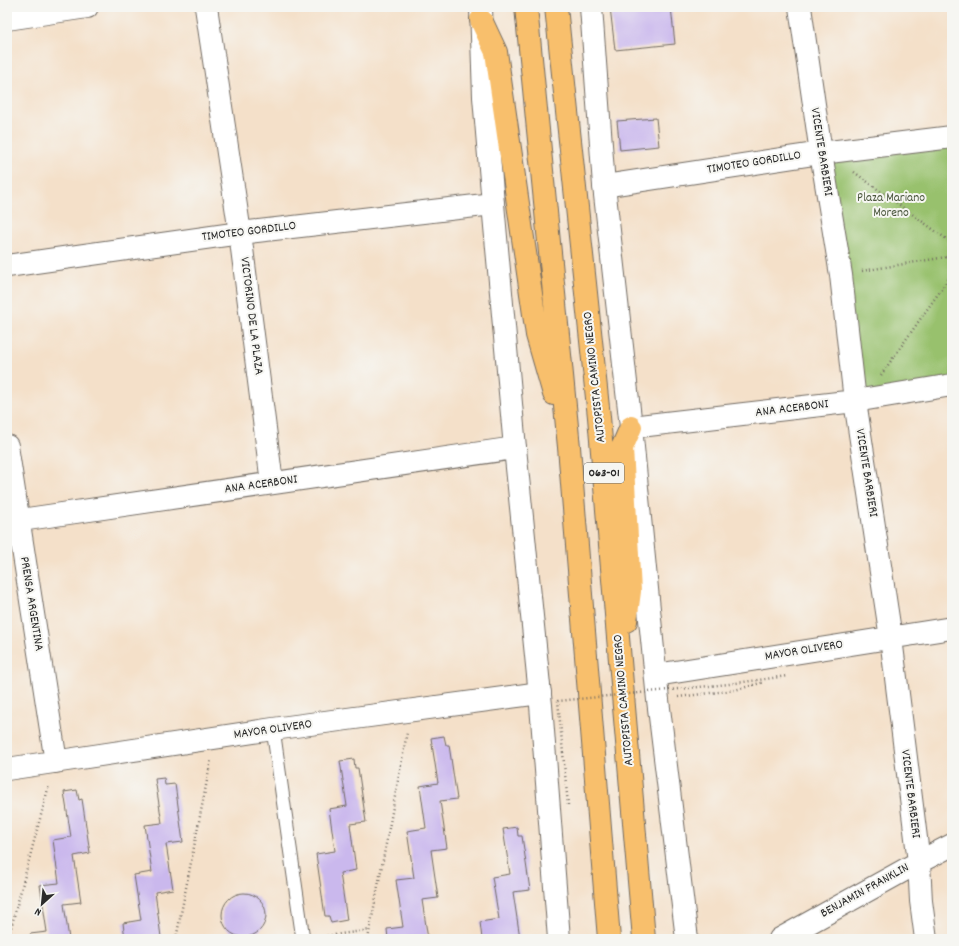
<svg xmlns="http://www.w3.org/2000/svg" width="959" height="946" viewBox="0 0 959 946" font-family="Dekko,sans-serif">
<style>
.green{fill:#98c16d;stroke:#62764c}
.building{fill:#cab8ed}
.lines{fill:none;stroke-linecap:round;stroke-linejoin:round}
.service-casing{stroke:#716a62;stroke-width:15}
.minor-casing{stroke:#716a62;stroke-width:24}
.tertiary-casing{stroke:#716a62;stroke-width:24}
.motorway-casing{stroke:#716a62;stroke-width:24}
.path{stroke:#716a62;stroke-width:2.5;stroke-dasharray:1 3;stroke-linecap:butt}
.service{stroke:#fff;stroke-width:13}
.minor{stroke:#fff;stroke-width:22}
.tertiary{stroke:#fff;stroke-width:22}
.motorway{stroke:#f8bf6c;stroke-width:22}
.path-bridge{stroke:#716a62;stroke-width:2.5;stroke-dasharray:1 3;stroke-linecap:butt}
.labels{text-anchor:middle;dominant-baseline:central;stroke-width:4;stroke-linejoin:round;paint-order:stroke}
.shield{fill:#f6f6f2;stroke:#686867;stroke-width:1}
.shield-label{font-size:12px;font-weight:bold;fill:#2b2b2b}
.street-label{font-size:13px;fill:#2b2b2b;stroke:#f6f6f2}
.park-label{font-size:13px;fill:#4c583f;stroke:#f6f6f2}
</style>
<rect width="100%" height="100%" fill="#f6f6f2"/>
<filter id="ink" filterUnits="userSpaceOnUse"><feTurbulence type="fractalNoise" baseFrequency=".025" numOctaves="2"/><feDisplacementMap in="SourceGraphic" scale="8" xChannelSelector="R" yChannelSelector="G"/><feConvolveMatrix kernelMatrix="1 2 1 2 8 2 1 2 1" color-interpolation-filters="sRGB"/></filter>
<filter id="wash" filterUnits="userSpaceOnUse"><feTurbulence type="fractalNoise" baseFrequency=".012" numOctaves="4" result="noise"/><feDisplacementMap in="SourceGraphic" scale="16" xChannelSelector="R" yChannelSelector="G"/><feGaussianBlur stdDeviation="0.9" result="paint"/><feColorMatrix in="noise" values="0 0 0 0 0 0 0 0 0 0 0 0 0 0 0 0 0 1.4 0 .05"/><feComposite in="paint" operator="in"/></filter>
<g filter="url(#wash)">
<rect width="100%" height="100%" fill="#f4e0c9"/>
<path class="green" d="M952 137V385L864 399 821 153Z"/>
<g id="blocks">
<path class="building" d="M610 7H671L675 44 615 50Z
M656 118 659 146 620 150 617 121Z
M444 736 446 745H449L457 799 440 801 447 848 431 850 438 898 422 900 428 939H388L387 929 403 927 396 880 414 878 407 831 426 828 420 786 438 783 431 738Z
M354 759 355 768H358L366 822 350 824 356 870 340 873 347 920 331 923 329 916H325L316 854 335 851 329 809 347 806 340 761Z
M164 778 165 785 175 784 183 842 166 844 173 889 155 892 161 937 146 939H125L123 923 141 920 134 875 152 872 145 825 162 823 155 779Z
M77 790 79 800 82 799 90 853 74 856 81 902 64 904 69 939H30V934L47 932 40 885 59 883 53 840 71 837 64 792Z
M517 827 518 836H522L530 890 513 892 520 938 482 939 480 922 499 919 492 877 510 874 503 829Z
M222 915a22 22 0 1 1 44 0a22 22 0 1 1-44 0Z"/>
</g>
</g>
<g filter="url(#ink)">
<use href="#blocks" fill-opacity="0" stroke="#716a62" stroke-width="1"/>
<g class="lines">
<g class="service-casing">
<path id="service" d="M273 729 303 939"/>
</g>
<g class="minor-casing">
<path id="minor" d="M206 7 240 233 272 483
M800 7 821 153 841 275 855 401 891 638 919 862 921 901 926 939
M7 19 87 7
M604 186 821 153 952 137
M7 266 240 233 493 204
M631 427 855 401 952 385
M7 446 56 762
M7 522 515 448
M656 675 952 628
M7 769 273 729 540 693
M780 939 919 862 952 845"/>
</g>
<g class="tertiary-casing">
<path id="tertiary" d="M481 7 484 97 493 204 515 448 541 705 559 939
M591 7 604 186 631 427 658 700 687 939"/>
</g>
<g class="motorway-casing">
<path id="motorway" d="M526 7 569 447 609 939
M556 7 599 417 644 939
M481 20 496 52 537 335 554 394
M626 621 630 591 622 448 631 427"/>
</g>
<path class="path" d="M854 172 952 243
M862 271 952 256
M881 375 952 274
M678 697 735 690 764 682
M319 937 370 930
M8 939 49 785
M176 939 211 760
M368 939 407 733"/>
<use href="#service" class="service"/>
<use href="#minor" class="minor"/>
<use href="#tertiary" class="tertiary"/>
<use href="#motorway" class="motorway"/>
<path class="path-bridge" d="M568 805 558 701 729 684 787 676"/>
</g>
</g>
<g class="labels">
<rect class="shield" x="584" y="463" width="40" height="20" rx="3"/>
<g class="shield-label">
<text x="604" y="473">063-01</text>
</g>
<g class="street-label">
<text transform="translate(821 152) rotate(81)">VICENTE BARBIERI</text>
<text transform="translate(754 163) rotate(-9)">TIMOTEO GORDILLO</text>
<text transform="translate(249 232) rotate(-7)">TIMOTEO GORDILLO</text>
<text transform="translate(251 316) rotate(83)">VICTORINO DE LA PLAZA</text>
<text transform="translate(595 377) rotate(-96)">AUTOPISTA CAMINO NEGRO</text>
<text transform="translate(792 409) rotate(-7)">ANA ACERBONI</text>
<text transform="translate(866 473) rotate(81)">VICENTE BARBIERI</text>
<text transform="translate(261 485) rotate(-8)">ANA ACERBONI</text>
<text transform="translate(31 604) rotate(81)">PRENSA ARGENTINA</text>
<text transform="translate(804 651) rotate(-9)">MAYOR OLIVERO</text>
<text transform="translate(624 700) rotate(-95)">AUTOPISTA CAMINO NEGRO</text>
<text transform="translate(273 730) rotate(-8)">MAYOR OLIVERO</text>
<text transform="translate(910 794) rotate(83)">VICENTE BARBIERI</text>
<text transform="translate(865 891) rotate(-29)">BENJAMIN FRANKLIN</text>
</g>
<g class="park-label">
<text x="891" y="198">Plaza Mariano<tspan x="891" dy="15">Moreno</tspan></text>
</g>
</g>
<rect width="959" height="946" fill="none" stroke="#f6f6f2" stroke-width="24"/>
<g transform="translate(42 904) rotate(207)" stroke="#f6f6f2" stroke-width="3" paint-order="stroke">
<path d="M0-3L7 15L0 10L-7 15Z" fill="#2b2b2b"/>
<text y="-6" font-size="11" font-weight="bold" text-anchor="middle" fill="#2b2b2b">N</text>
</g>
</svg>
